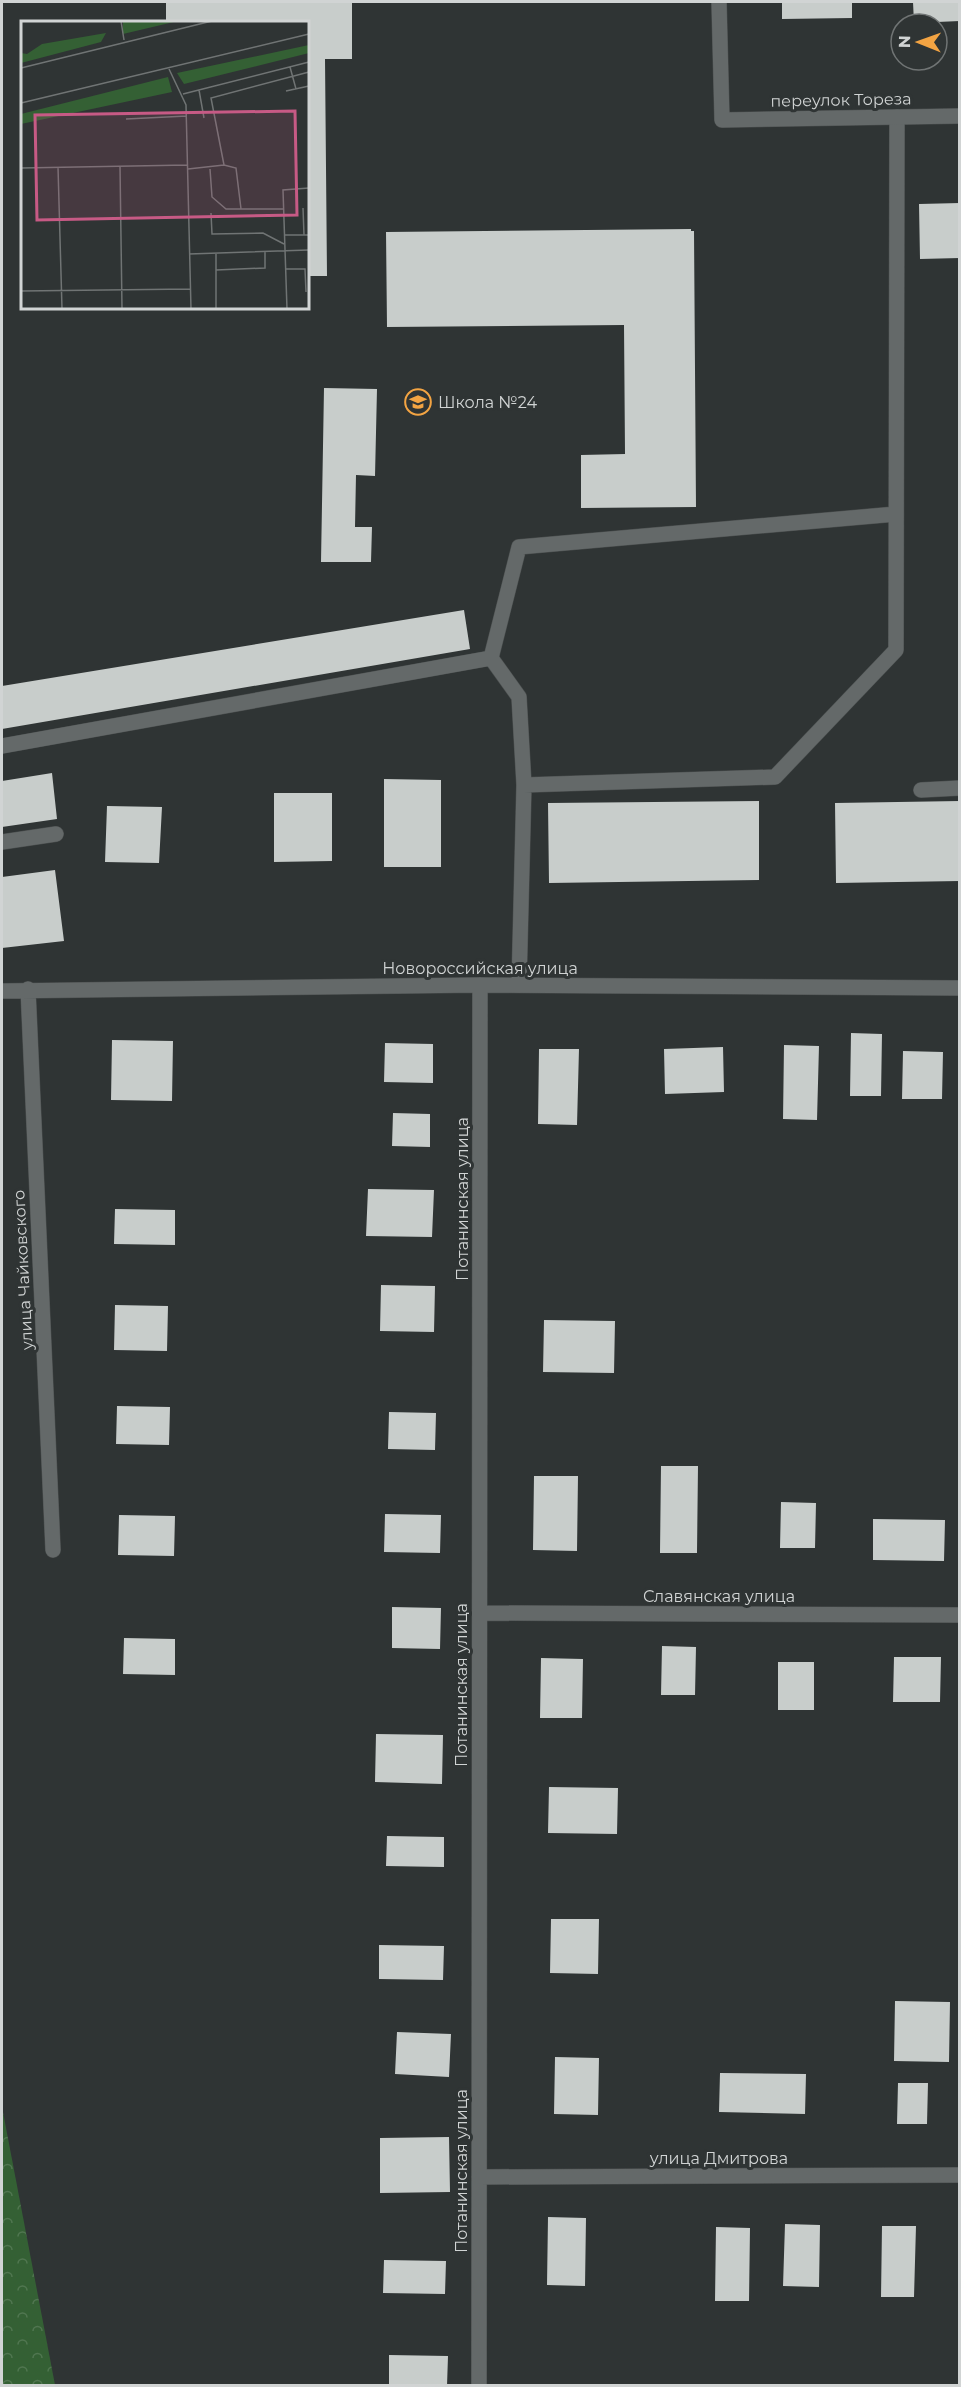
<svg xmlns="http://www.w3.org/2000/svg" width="961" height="2387" viewBox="0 0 961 2387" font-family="Montserrat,sans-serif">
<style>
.forest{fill:url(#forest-crowns)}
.building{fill:#c8cdcb}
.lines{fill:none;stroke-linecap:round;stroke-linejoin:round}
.lane-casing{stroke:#4b4f4f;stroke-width:16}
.street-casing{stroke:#4b4f4f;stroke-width:16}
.lane{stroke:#646969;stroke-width:15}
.street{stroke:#646969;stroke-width:15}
.labels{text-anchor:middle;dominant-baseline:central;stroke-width:6;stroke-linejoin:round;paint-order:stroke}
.street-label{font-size:16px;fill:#d1d4d4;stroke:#2f3434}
.poi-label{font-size:16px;fill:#d1d4d4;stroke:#2f3434;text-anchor:start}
.inset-road{fill:none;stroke:#707474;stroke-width:1.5}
.view{fill:#c75a85;fill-opacity:0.15;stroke:#c75a85;stroke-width:3}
.inset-edge{fill:none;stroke:#d1d4d4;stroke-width:3}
</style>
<defs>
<pattern id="forest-crowns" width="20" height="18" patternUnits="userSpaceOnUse" patternTransform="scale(1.5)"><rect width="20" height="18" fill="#346034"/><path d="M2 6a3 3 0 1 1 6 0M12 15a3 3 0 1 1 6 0" fill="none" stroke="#507650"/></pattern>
</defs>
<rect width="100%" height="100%" fill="#2f3434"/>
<path class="forest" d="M2 2107 55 2385H2Z"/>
<path class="building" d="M166 2H352V59H325L327 276H308V22H166Z
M782 2H852V18L782 19Z
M913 2H960V21L914 23Z
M960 203V258L920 259 919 204Z
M691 229V231H694L696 507 581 508V455L625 454 624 325 387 327 386 232Z
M324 388 377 389 375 476 356 475 355 527H372L371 562H321Z
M464 610 470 649 2 729V686Z
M52 773 57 819 2 827V781Z
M384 779 441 780V867H384Z
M274 793H332V861L274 862Z
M759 801V880L549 883 548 803Z
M960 801V881L836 883 835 803Z
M107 806 162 807 159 863 105 862Z
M55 870 64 941 2 948V877Z
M851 1033 882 1034 881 1096H850Z
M112 1040 173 1041 172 1101 111 1100Z
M385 1043 433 1044V1083L384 1082Z
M784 1045 819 1046 817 1120 783 1119Z
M723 1047 724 1092 665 1094 664 1049Z
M539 1049H579L577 1125 538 1124Z
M903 1051 943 1052 942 1099H902Z
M393 1113 430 1114V1147L392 1146Z
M368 1189 434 1190 432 1237 366 1236Z
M115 1209 175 1210V1245L114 1244Z
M381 1285 435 1286 434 1332 380 1331Z
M115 1305 168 1306 167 1351 114 1350Z
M544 1320 615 1321 614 1373 543 1372Z
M117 1406 170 1407 169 1445 116 1444Z
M389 1412 436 1413 435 1450 388 1449Z
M661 1466H698L697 1553H660Z
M534 1476H578L577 1551 533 1550Z
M781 1502 816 1503 815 1548H780Z
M385 1514 441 1515 440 1553 384 1552Z
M119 1515 175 1516 174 1556 118 1555Z
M873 1519 945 1520 944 1561 873 1560Z
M392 1607 441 1608 440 1649 392 1648Z
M124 1638 175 1639V1675L123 1674Z
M662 1646 696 1647 695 1695H661Z
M894 1657H941L940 1702H893Z
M541 1658 583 1659 582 1718H540Z
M778 1662H814V1710H778Z
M376 1734 443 1735 442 1784 375 1782Z
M549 1787 618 1788 617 1834 548 1833Z
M387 1836 444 1837V1867L386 1866Z
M551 1919H599L598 1974 550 1973Z
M379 1945 444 1946 443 1980 379 1979Z
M895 2001 950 2002 949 2062 894 2061Z
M397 2032 451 2034 449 2077 395 2074Z
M555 2057 599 2058 598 2115 554 2114Z
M720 2073 806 2074 805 2114 719 2112Z
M898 2083H928L927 2124H897Z
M449 2137 450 2192 380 2193V2138Z
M548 2217 586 2218 585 2286 547 2285Z
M785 2224 820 2225 819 2287 783 2286Z
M882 2226H916L914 2297H881Z
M716 2227 750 2228 749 2301H715Z
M384 2260 446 2261 445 2294 383 2293Z
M389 2355 448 2356 447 2386H389Z"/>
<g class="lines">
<g class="lane-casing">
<path id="lane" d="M2 746 491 658
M524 785 775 777 896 650 897 117
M921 790 960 788
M2 842 56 834
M519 985 524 785 519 697 491 658 519 547 896 514"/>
</g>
<g class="street-casing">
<path id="street" d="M719 2 722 120 960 116
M28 989 53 1550
M2 991 480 985 960 988
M479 1613 960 1615
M479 2177 960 2175
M479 2386 480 985"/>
</g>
<use href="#lane" class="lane"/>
<use href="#street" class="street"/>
</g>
<defs>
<g id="school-ring" transform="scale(1.35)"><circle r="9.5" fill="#2f3434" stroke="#f3a443" stroke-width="1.5"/><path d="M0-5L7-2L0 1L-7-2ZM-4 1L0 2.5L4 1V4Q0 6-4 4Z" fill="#f3a443"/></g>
</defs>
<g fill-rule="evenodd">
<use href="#school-ring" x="418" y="402"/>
</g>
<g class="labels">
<g class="street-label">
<text transform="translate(841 100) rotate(-1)">переулок Тореза</text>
<text x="480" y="968">Новороссийская улица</text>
<text transform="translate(462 1199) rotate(-90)">Потанинская улица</text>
<text transform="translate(23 1270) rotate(-93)">улица Чайковского</text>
<text x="719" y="1596">Славянская улица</text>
<text transform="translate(461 1685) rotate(-90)">Потанинская улица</text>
<text x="719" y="2158">улица Дмитрова</text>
<text transform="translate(461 2171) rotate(-90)">Потанинская улица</text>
</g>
<g class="poi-label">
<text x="438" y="402">Школа №24</text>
</g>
</g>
<g transform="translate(21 21)">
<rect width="288" height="288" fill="#2f3434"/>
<path d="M102 0H157L102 13ZM85 12 80 21 0 42V32L6 33 21 23ZM288 24V32L163 63 156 52ZM147 56 151 71 0 103V93Z" fill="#346034"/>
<path class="inset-road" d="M100 0 103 19M269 46 275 68M0 47 191 0M148 48 165 84 170 288M178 69 183 97M265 70 288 65M162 73 288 41M0 82 288 13M105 98 166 95M203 144 190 77 288 51M99 145 101 288M37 146 41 288M0 147 167 144M167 148 203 144 215 147 220 188M189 148 191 176 205 188H263M282 187 283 214M190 192 191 213 242 212 263 223M264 214H288M168 233 288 229M265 248H284L285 271M195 249 244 247V230M0 270 169 268M195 288V232M266 288 262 169 288 167"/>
<path class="view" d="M274 90 276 194 16 199 14 94Z"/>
<rect width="288" height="288" class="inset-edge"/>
</g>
<rect width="961" height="2387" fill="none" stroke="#d1d4d4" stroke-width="6"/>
<g transform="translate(919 42) rotate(271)"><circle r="28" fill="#2f3434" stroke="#707474" stroke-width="1.5"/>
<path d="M0-4.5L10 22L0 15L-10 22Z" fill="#f3a443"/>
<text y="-9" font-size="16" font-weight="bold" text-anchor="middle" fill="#d1d4d4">N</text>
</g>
</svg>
